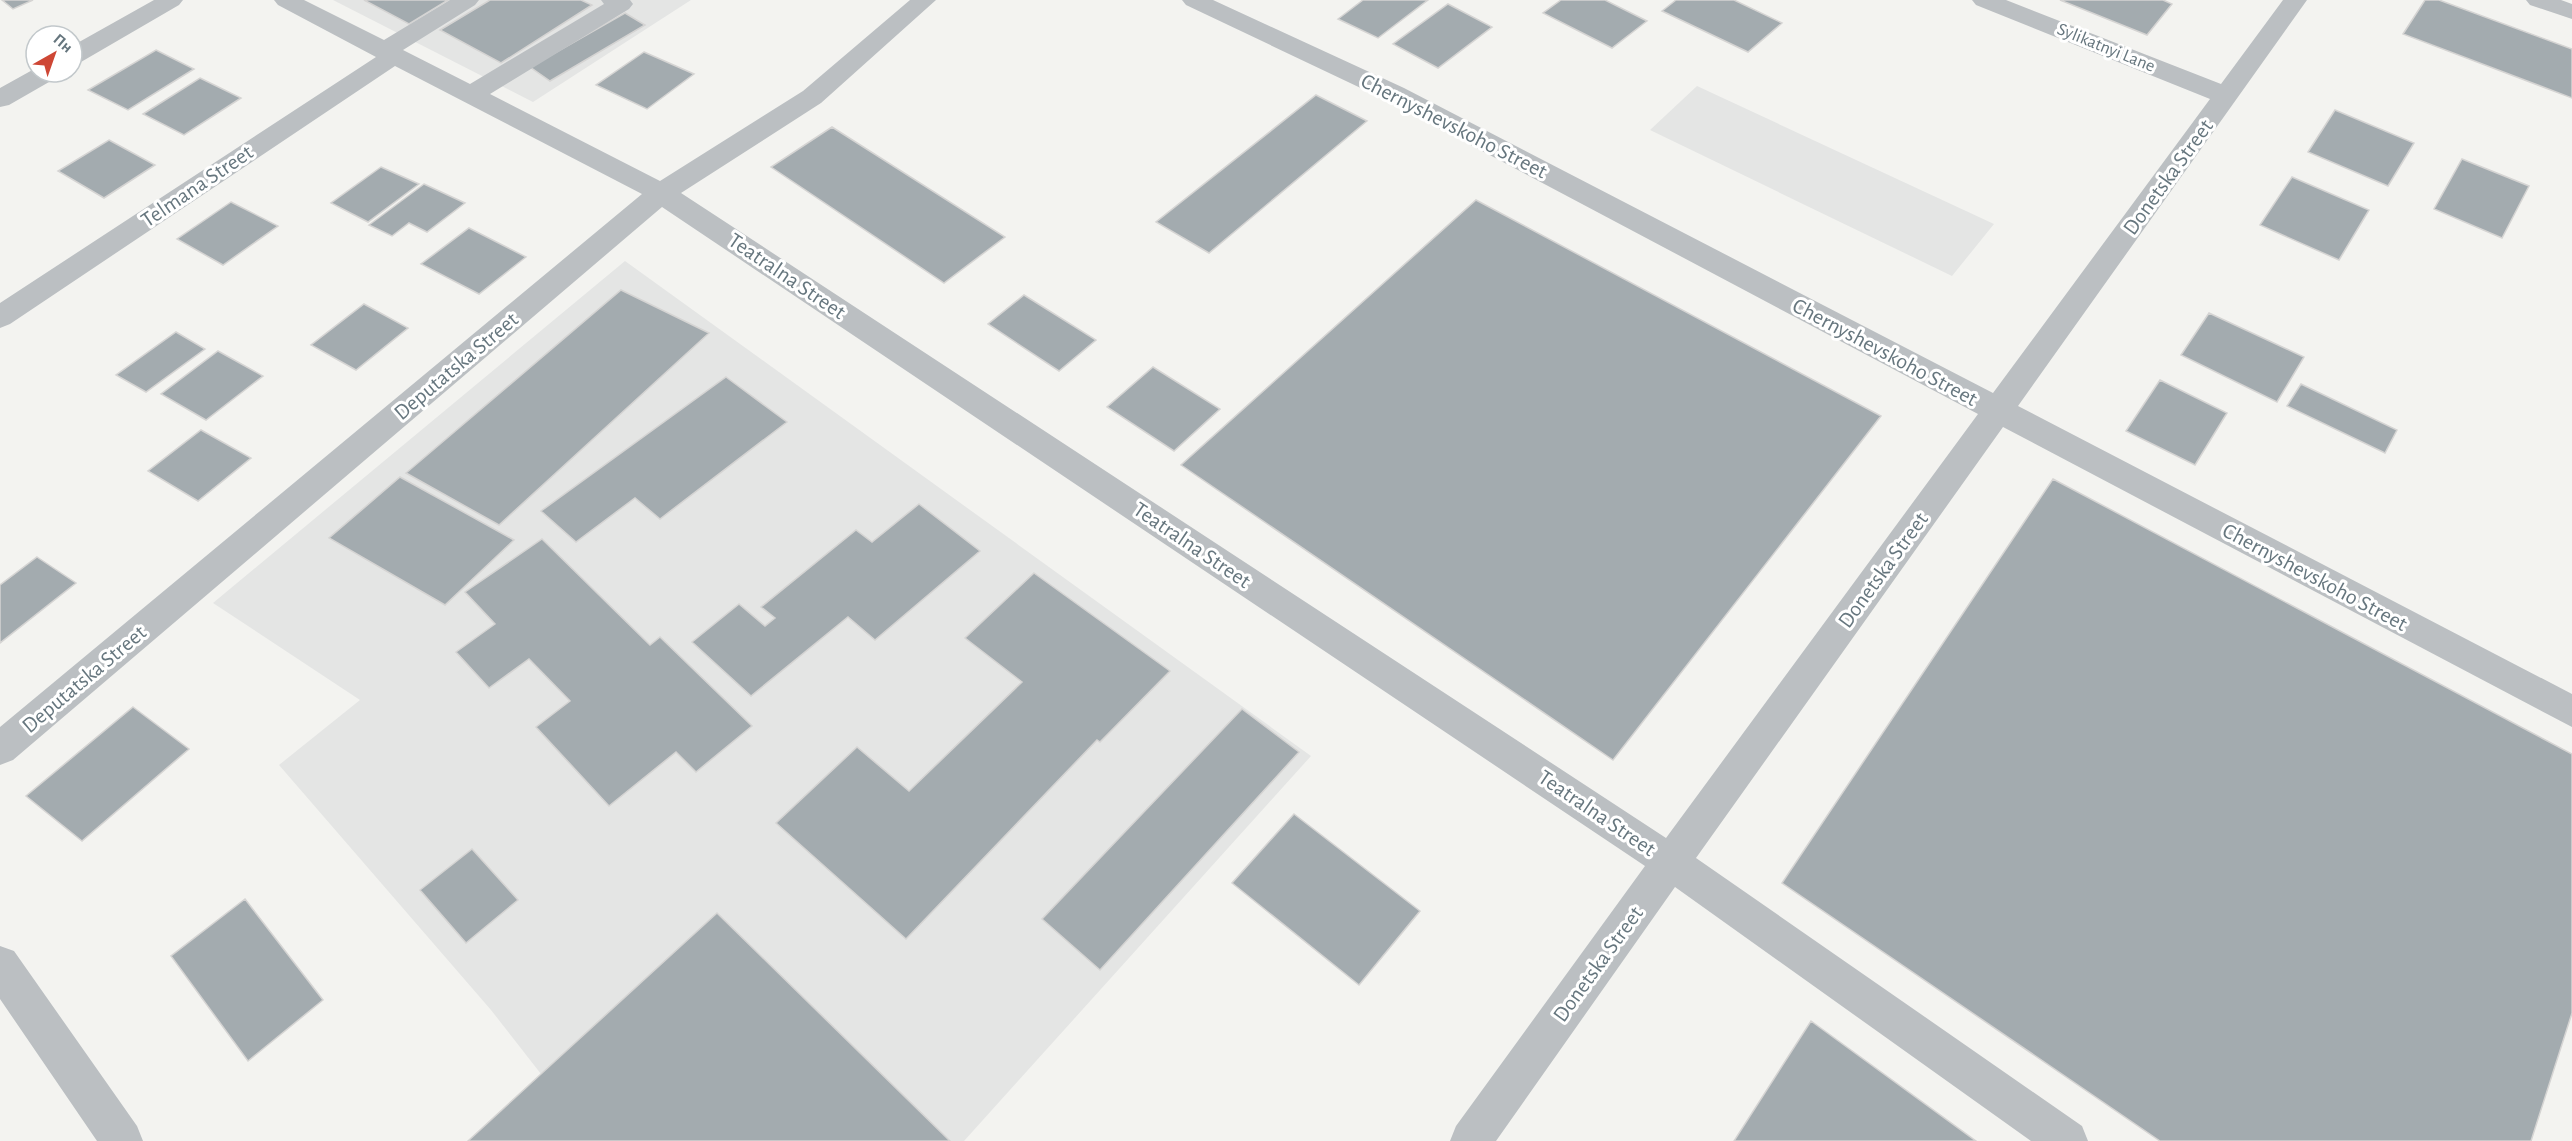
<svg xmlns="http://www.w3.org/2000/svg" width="2572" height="1141" viewBox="0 0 2572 1141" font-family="'Alegreya Sans',sans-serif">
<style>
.built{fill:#e4e5e4}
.building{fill:#a3abaf;stroke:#d5d4d3;stroke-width:1.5}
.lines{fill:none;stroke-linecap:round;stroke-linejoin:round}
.minor{fill:#bbbfc2;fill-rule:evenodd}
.labels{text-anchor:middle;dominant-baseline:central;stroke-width:6;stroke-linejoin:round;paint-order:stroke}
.far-street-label{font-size:18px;fill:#66767e;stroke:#fff}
.street-label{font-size:22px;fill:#66767e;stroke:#fff}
</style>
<rect width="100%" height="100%" fill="#f3f3f0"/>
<path class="built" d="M333 0H691L533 102Z
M1697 86 1994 224 1952 276 1650 130Z
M625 261 1311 756 964 1141H950L541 1074 491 1010 279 765 360 700 213 603Z"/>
<path class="building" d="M2 0H33L13 9Z
M364 0H448L409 24Z
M490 0H581L592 5 501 63 440 30Z
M1363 0H1428L1378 38 1338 19Z
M1561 0H1605L1647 21 1612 48 1543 13Z
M1676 0H1734L1782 23 1748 52 1662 11Z
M2060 0H2163L2172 4 2147 35Z
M2425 0H2439L2572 49V98L2403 34Z
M1448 4 1492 27 1438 68 1393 44Z
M625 13 645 25 550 81 530 67Z
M156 50 194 69 128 110 88 90Z
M644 52 694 74 647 109 596 85Z
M200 78 241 98 184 135 143 114Z
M1316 95 1367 121 1209 253 1156 222Z
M2335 110 2414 143 2388 186 2308 152Z
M832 127 1005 237 944 283 771 167Z
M109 140 155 165 104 198 58 171Z
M2462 159 2529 186 2502 238 2434 209Z
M381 167 419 184 368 222 331 203Z
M2292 177 2369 210 2339 260 2260 225Z
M424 184 465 203 427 232 409 223 392 236 369 225Z
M1476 200 1881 416 1613 760 1181 465Z
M231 202 278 226 223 265 177 239Z
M469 228 526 257 479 294 421 264Z
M621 290 709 333 499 525 406 473Z
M1024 295 1096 340 1059 371 988 324Z
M364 304 408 328 356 370 311 345Z
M2209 313 2304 357 2277 402 2181 355Z
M176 332 205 349 146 392 116 375Z
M218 351 263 376 206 420 161 394Z
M1153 367 1220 409 1174 451 1107 407Z
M726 377 787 422 660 519 635 498 576 542 541 511Z
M2160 380 2227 413 2195 465 2126 431Z
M2301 384 2397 430 2385 453 2287 406Z
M201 430 251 458 198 501 148 471Z
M400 477 514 540 445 605 329 538Z
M2053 479 2572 754V1013L2531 1141H2160L1782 883Z
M919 504 980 551 875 640 848 617 751 696 692 642 739 604 765 626 775 618 761 607 856 530 872 542Z
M542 539 650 645 660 637 752 726 696 772 676 752 609 806 536 727 570 701 529 659 489 688 456 652 495 624 465 592Z
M37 557 76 583 0 643V585Z
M1034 573 1170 671 1100 742 1097 740 906 939 776 823 857 747 909 791 1022 682 965 638Z
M133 707 189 749 82 841 26 796Z
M1242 709 1299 752 1100 970 1042 919Z
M1294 814 1420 911 1359 985 1232 883Z
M472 849 518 900 466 943 420 890Z
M245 899 323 1000 248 1061 171 956Z
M717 913 950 1141H468L541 1074Z
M1811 1021 1976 1141H1734Z"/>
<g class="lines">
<path class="minor" d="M154 0H183L179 5 81 62 72 65V46Z
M274 0H304L384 40 450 0H479L475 5 403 50 470 84 604 4 601 0H630L633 4 629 9 490 94 660 181 803 91 910 0H936L821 103 681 193 1666 838 1978 414 1386 100 1186 5 1182 0H1213L1404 88 1993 393 2210 99 1976 5 1972 0H2006L2221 84 2283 0H2307L2018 406 2572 694V727L2003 427 1696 858 2082 1126 2088 1141H2031L1675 887 1496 1141H1450L1456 1126 1645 866 662 207 13 760 0 765V727L642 194 395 66 10 324 0 328V303L376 57 278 5Z
M2526 0H2561L2572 4V19L2530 5Z
M36 68V72H60L56 78 9 105 0 107V88Z
M0 946 14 951 137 1126 143 1141H97L0 999Z"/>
</g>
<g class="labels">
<g class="far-street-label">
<text transform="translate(2106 48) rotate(22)">Sylikatnyi Lane</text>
</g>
<g class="street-label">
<text transform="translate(1454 126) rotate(27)">Chernyshevskoho Street</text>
<text transform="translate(2168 177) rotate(-54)">Donetska Street</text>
<text transform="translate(197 186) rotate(-34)">Telmana Street</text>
<text transform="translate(787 276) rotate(34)">Teatralna Street</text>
<text transform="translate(1885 352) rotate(28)">Chernyshevskoho Street</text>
<text transform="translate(456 366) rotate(-40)">Deputatska Street</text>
<text transform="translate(1192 545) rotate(34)">Teatralna Street</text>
<text transform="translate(1883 570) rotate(-54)">Donetska Street</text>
<text transform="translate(2315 577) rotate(28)">Chernyshevskoho Street</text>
<text transform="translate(84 679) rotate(-40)">Deputatska Street</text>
<text transform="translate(1597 813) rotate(34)">Teatralna Street</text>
<text transform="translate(1598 964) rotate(-54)">Donetska Street</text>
</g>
</g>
<g transform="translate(54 54) rotate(40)"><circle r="28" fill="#ffffff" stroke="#c2c8cb" stroke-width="1.5"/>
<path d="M0-4.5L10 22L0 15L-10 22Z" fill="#ce4735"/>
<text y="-9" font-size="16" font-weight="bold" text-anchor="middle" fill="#66767e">Пн</text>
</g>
</svg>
